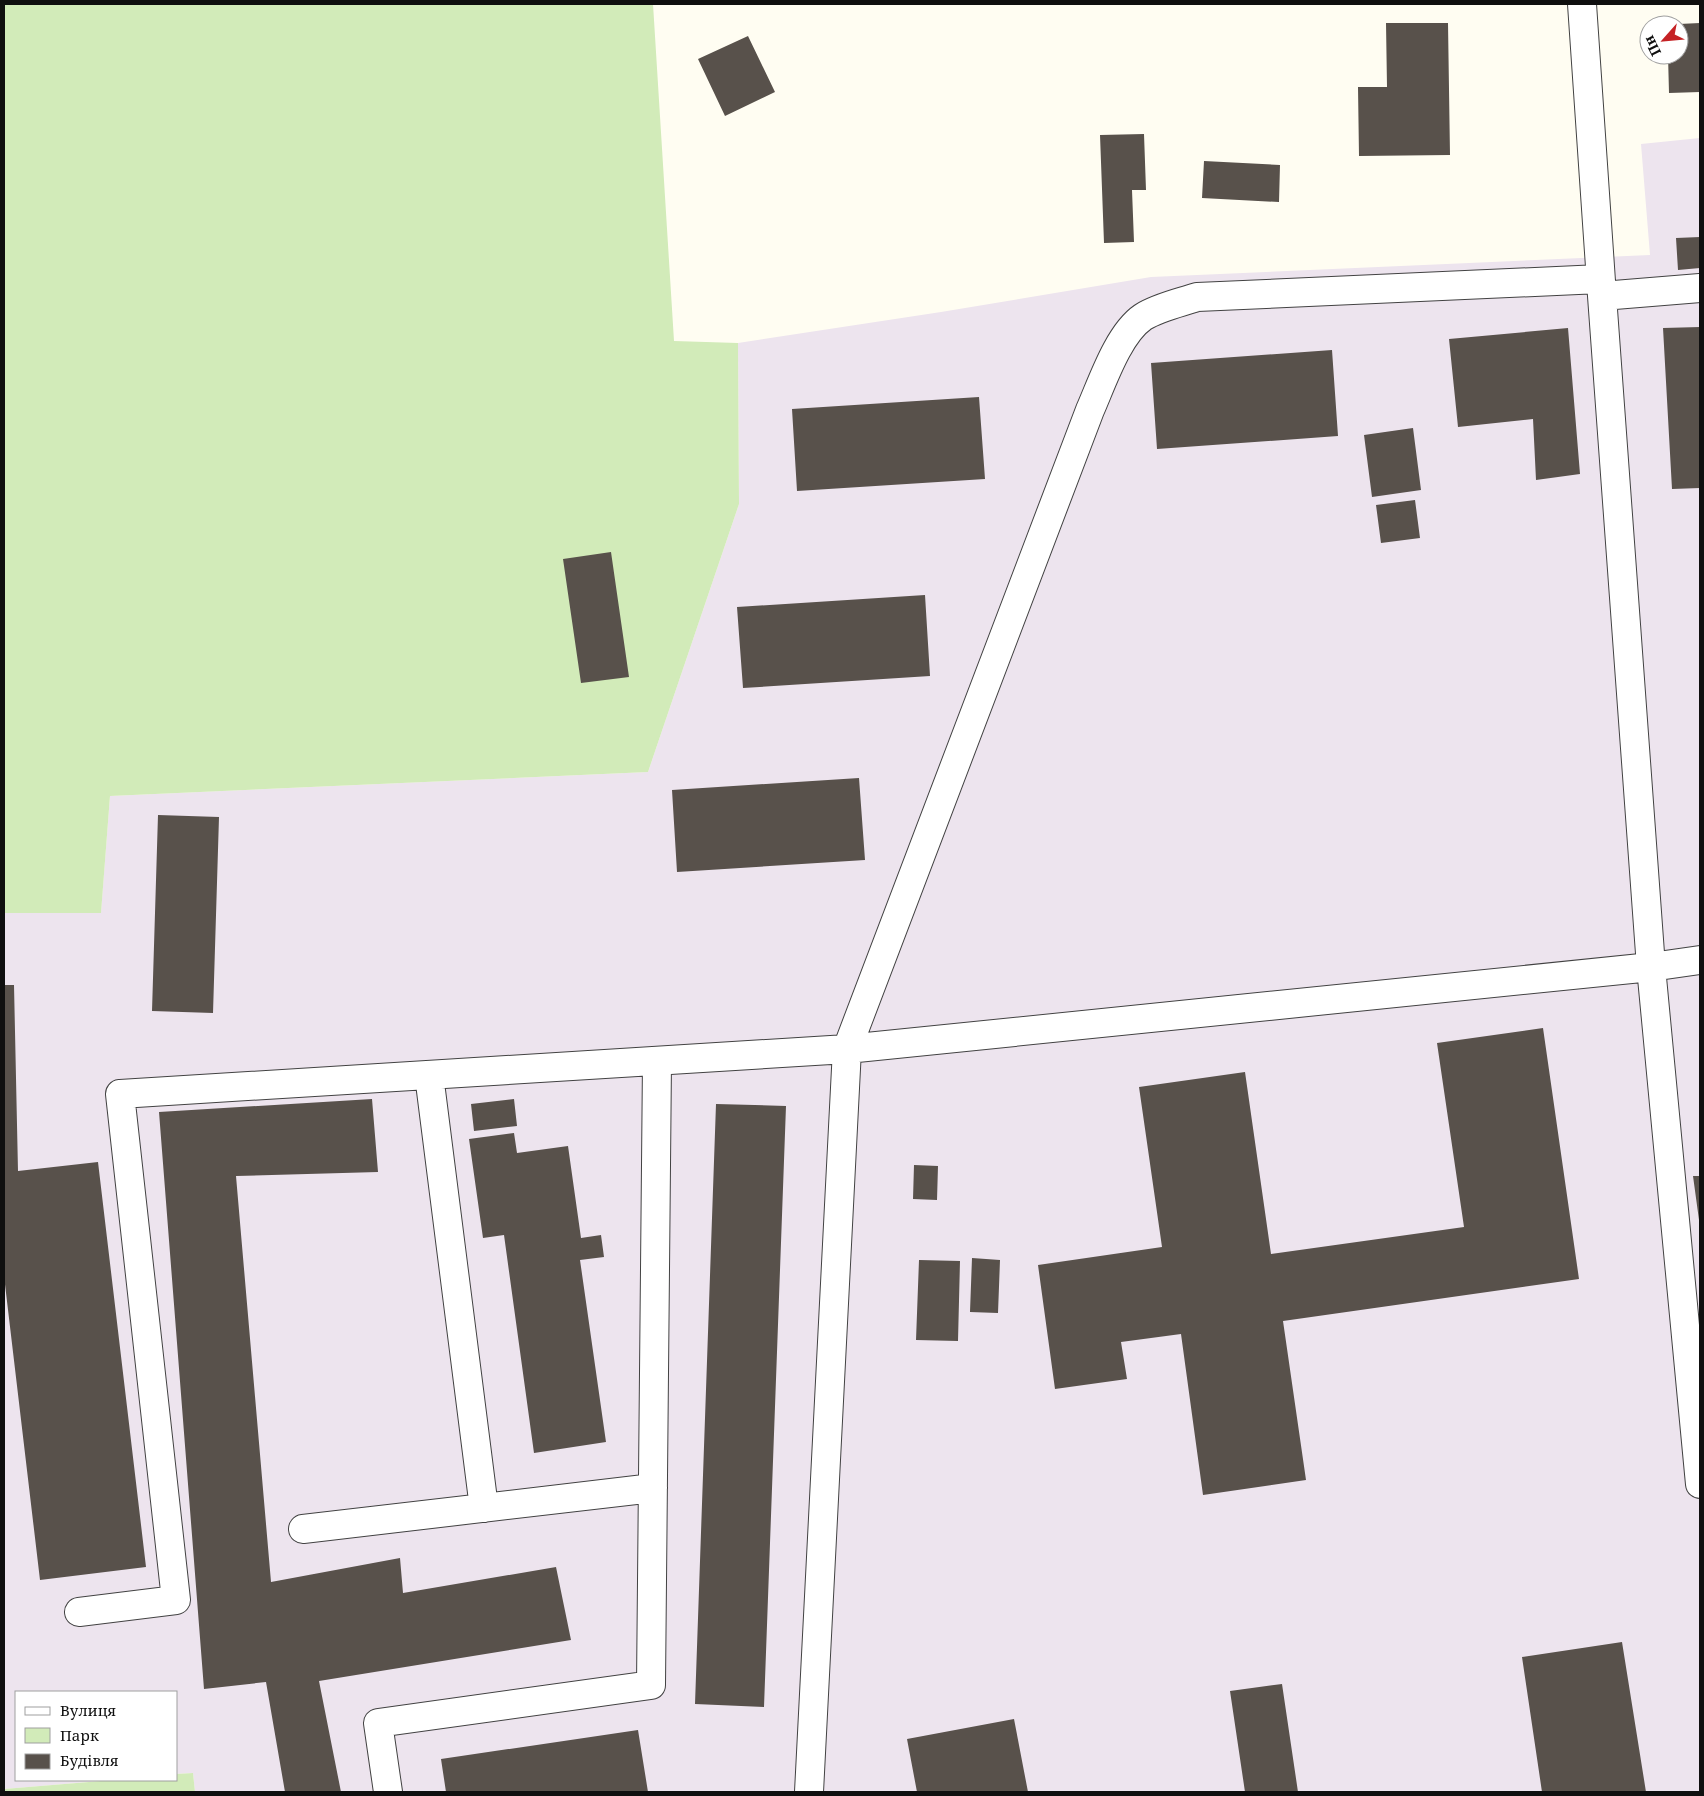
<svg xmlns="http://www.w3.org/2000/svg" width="1704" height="1796" viewBox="0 0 1704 1796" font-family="'Noto Serif',serif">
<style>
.industrial{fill:#ede4ee}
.green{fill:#d2ebb9}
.building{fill:#58514b}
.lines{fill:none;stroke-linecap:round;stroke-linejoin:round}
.minor-casing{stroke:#424242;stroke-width:30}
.minor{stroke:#fff;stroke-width:28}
</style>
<rect width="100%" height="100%" fill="#fffdf2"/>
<path class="industrial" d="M1700 138V1792H195L193 1773 176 1774V1692H16V1780H113L4 1789V913L101 912 110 796 648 772 739 504 738 343 941 312 1151 277 1650 255 1641 144Z"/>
<path class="green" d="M4 4H653L674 341 738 343 739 504 648 772 110 796 101 913H4Z
M193 1773 195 1792H4V1789L113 1780H176V1774Z"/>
<path class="building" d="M1386 23H1448L1450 155 1359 156 1358 87H1387Z
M1700 23V92L1669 93 1668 55H1679V24Z
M748 36 775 92 725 116 698 59Z
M1144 134 1146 190H1132L1134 242 1104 243 1100 135Z
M1204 161 1280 165 1279 202 1202 198Z
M1700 237V268L1678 270 1676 238Z
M1700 327V488L1672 489 1663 328Z
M1568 328 1580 474 1536 480 1533 419 1458 427 1449 339Z
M1332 350 1338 436 1157 449 1151 363Z
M979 397 985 479 797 491 792 409Z
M1413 428 1421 490 1372 497 1364 435Z
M1415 500 1420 538 1381 543 1376 505Z
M611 552 629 677 581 683 563 559Z
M925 595 930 676 743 688 737 607Z
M859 778 865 860 677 872 672 790Z
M158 815 219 817 213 1013 152 1011Z
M4 985H14L18 1171 98 1162 146 1567 40 1580 4 1276Z
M1543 1028 1579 1279 1283 1321 1306 1480 1203 1495 1181 1334 1121 1342 1127 1379 1055 1389 1038 1265 1162 1247 1139 1087 1245 1072 1271 1254 1464 1227 1437 1043Z
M372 1099 378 1172 236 1176 271 1582 400 1558 403 1593 556 1567 571 1640 319 1681 341 1792H285L266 1682 204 1689 159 1112Z
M514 1099 517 1126 474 1131 471 1104Z
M716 1104 786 1106 764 1707 695 1704Z
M514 1133 517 1153 568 1146 581 1238 601 1235 604 1257 580 1260 606 1442 534 1453 504 1235 483 1238 469 1139Z
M914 1165 938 1166 937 1200 913 1199Z
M1693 1176H1700V1220H1699Z
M972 1258 1000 1260 998 1313 970 1312Z
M919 1260 960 1261 958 1341 916 1340Z
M1622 1642 1646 1792H1542L1522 1657Z
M1282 1684 1298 1792H1245L1230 1691Z
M1014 1719 1028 1792H917L907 1739Z
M638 1730 648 1792H446L441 1759Z"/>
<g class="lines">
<g class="minor-casing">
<path id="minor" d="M1582 4 1602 296 1651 967 1700 1484
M1602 296 1700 288
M429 1075 484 1508
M303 1529 653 1488
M79 1612 176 1600 120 1094 847 1049 1651 967 1700 960
M388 1792 378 1723 651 1685 657 1061
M809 1792 847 1049 1090 410C1102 383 1118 334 1143 317 1159 307 1179 303 1197 297L1600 279"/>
</g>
<use href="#minor" class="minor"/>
</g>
<rect width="1704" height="1796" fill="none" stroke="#0f0f0f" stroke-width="10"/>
<rect x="15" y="1691" width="162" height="90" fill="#ffffff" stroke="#9f9f9f"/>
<rect x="25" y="1707" width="25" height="8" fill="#ffffff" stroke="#9f9f9f"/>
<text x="60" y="1716" font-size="15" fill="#0f0f0f">Вулиця</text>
<rect x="25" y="1728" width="25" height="15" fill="#d2ebb9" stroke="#9f9f9f"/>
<text x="60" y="1741" font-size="15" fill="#0f0f0f">Парк</text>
<rect x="25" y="1754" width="25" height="15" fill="#58514b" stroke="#9f9f9f"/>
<text x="60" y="1766" font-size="15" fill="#0f0f0f">Будівля</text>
<g transform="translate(1664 40) rotate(243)"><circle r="24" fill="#ffffff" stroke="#9f9f9f"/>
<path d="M0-4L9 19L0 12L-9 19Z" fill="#c52225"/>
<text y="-8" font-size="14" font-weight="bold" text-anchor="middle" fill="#0f0f0f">Пн</text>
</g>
</svg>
